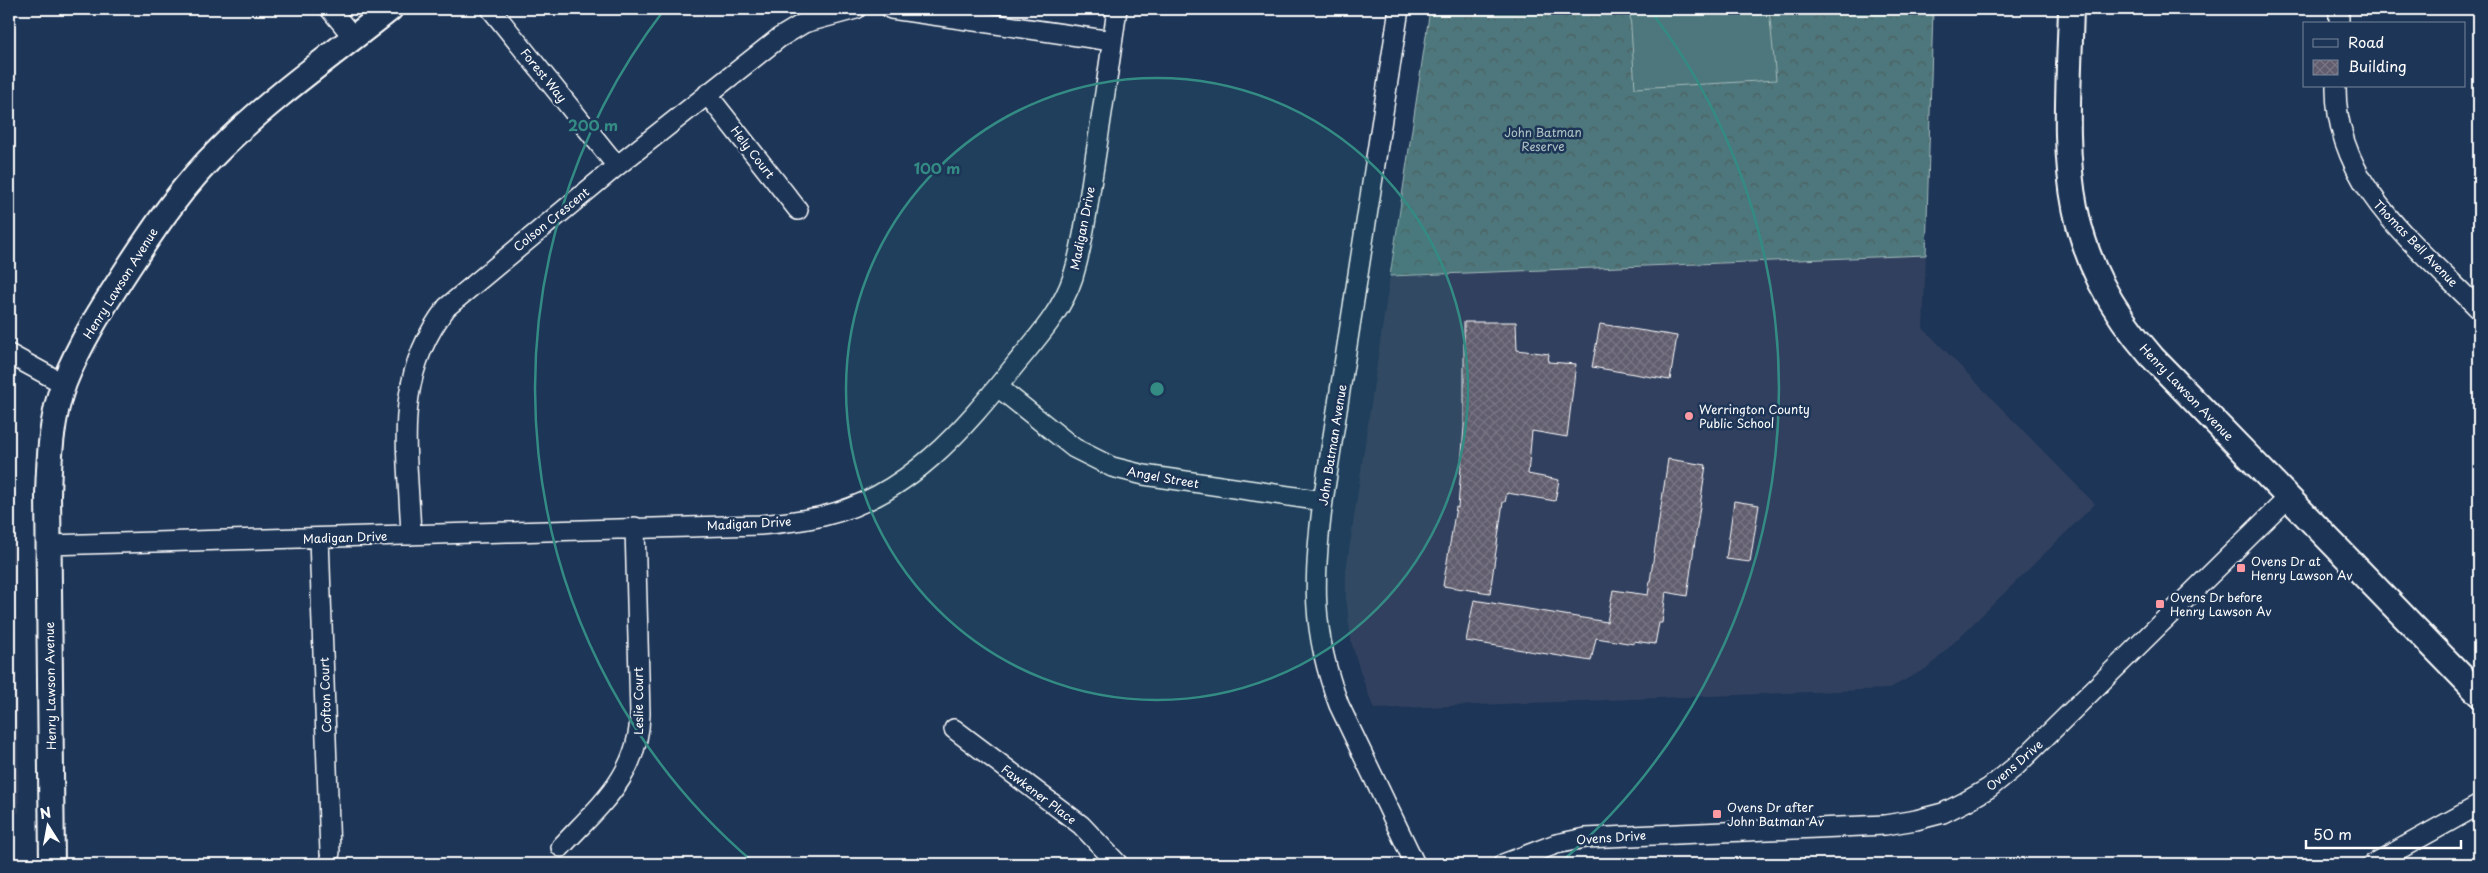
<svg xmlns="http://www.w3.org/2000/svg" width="2488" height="873" viewBox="0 0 2488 873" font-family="'Playpen Sans',sans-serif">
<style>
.built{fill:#31415e}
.forest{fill:url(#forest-crowns);stroke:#a6bbbd}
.pitch{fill:#4e777b;stroke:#a6bbbd}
.building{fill:url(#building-cross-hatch);stroke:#fff}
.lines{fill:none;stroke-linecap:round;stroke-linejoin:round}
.minor-casing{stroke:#fff;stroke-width:22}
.tertiary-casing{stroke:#fff;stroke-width:28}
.minor{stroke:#1d3557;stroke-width:19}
.tertiary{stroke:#1d3557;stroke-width:24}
.ring{fill:none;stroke:#338b84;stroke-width:2.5}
.poi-dot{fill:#ff9aa2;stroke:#1d3557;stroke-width:2}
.labels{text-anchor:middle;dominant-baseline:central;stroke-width:5;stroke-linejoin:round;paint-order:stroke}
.street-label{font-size:12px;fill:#fff;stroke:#1d3557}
.park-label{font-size:12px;fill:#afc2c4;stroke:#1d3557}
.poi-label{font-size:12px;fill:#fff;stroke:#1d3557;text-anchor:start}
.centre{fill:#338b84;stroke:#1d3557;stroke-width:2.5}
.ring-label{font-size:15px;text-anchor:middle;font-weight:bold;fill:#338b84;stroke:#1d3557;stroke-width:5;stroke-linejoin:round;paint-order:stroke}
</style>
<defs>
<pattern id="forest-crowns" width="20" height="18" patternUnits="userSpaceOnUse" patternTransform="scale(1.25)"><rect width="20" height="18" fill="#4e777b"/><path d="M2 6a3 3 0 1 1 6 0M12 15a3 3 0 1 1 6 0" fill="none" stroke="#4d5f61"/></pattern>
<pattern id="building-cross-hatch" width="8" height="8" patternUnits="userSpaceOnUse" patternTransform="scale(1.25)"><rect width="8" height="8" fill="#615d6e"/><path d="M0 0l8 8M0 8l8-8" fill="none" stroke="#797584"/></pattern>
</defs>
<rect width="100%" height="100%" fill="#1d3557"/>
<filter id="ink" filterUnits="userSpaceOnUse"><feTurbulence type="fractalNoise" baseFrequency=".02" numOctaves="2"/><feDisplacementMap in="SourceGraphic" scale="10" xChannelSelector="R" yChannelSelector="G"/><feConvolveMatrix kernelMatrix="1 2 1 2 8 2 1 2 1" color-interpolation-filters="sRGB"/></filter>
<g filter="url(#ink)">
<path class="built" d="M1926 255 1923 328 2095 504 1929 667 1888 689 1374 709 1361 674 1351 641 1346 598V571L1390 276Z
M15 544 19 813 9 810V545Z"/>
<path class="forest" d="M1430 9H1933L1926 255 1390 276Z"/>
<path class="pitch" d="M1702 9H1769L1776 80 1635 88 1630 13Z"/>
<path class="building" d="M1464 322H1516L1517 350 1549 354 1548 362 1576 364 1567 437 1532 431 1528 474 1559 480 1555 501 1507 493 1505 502H1503L1490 593 1443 586 1456 507 1458 508 1464 426Z
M1600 324 1677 336 1670 380 1592 367Z
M1668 459 1706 465 1687 596 1666 592 1662 623H1659L1655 644 1634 641V644L1596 638 1591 661 1466 641 1474 600 1607 622 1613 590 1648 595Z
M1734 501 1759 505 1750 562 1726 559Z"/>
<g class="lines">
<g class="minor-casing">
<path id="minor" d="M330 9 354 38
M491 9 617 166
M891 9 1112 41
M1399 9 1323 501C1313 578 1311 631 1339 705L1415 864
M2339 24V9
M2336 86C2335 185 2416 245 2479 309
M707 94 798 210
M9 354 64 384
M998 387 1074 448 1112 467 1144 475 1323 501
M411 535C408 451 391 379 447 307L617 166 779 38 804 23 856 9
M319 538 330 853
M48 545 760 525C781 523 802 521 823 516 907 497 964 429 1015 365 1037 338 1062 311 1073 277 1084 241 1088 203 1094 166 1102 113 1110 61 1117 9
M954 729 1081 825 1118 864
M561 847C599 806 639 775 640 714L635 527
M1503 864 1556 844 1585 838 1885 825 1916 820 1943 813 1965 802 1989 788 2015 767 2288 498
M2373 864 2479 805"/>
</g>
<g class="tertiary-casing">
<path id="tertiary" d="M2071 9C2067 149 2052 243 2152 357L2479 694
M52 864 48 495C49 459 51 418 64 383 80 342 104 305 128 268 156 225 184 184 221 148 271 98 335 53 390 9"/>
</g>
<use href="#minor" class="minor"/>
<use href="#tertiary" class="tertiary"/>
</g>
</g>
<circle cx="1157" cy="389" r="311" fill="#338b84" fill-opacity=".12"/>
<g class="ring">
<circle cx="1157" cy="389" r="311"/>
<path d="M753 862A622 622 0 0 1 664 10M1650 10A622 622 0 0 1 1561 862"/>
</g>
<g class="poi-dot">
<circle cx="1689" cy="416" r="5"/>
<rect x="2236" y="563" width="10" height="10" rx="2.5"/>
<rect x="2155" y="599" width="10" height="10" rx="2.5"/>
<rect x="1712" y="809" width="10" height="10" rx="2.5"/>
</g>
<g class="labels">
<g class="street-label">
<text transform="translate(544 75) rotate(51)">Forest Way</text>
<text transform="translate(753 152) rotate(52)">Hely Court</text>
<text transform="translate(551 219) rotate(-39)">Colson Crescent</text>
<text transform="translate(1082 228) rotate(-79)">Madigan Drive</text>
<text transform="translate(2416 243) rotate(46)">Thomas Bell Avenue</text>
<text transform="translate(120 283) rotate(-58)">Henry Lawson Avenue</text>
<text transform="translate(2187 392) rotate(46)">Henry Lawson Avenue</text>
<text transform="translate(1332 445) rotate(-81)">John Batman Avenue</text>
<text transform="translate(1163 477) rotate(10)">Angel Street</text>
<text transform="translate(749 523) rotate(-3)">Madigan Drive</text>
<text transform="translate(345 537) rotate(-2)">Madigan Drive</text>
<text transform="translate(50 686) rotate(-91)">Henry Lawson Avenue</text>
<text transform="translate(325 695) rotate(-92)">Cofton Court</text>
<text transform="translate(638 701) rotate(-90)">Leslie Court</text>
<text transform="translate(2014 765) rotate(-41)">Ovens Drive</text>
<text transform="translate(1039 794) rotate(37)">Fawkener Place</text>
<text transform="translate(1611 837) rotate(-4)">Ovens Drive</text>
</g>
<g class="park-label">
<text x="1543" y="132">John Batman<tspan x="1543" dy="14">Reserve</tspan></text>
</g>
<g class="poi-label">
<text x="1699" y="409">Werrington County<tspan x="1699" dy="14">Public School</tspan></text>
<text x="2251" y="561">Ovens Dr at<tspan x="2251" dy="14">Henry Lawson Av</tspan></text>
<text x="2170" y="597">Ovens Dr before<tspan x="2170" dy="14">Henry Lawson Av</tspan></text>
<text x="1727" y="807">Ovens Dr after<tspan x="1727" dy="14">John Batman Av</tspan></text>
</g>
</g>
<circle cx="1157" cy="389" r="8" class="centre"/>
<g class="ring-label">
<text x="593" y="131">200 m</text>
<text x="937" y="174">100 m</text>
</g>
<rect width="2488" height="873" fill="none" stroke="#1d3557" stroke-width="30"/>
<rect x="15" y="15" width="2458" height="843" fill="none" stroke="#fff" stroke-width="2" filter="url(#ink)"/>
<rect x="2303" y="22" width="162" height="65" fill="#1d3557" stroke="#77869a"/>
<rect x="2313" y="39" width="25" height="8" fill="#1d3557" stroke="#77869a"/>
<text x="2348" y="48" font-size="15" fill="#ffffff">Road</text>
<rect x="2313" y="60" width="25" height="15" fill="url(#building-cross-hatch)" stroke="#77869a"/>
<text x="2348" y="72" font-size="15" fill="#ffffff">Building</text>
<g transform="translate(48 826) rotate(349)" stroke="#1d3557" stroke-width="4" paint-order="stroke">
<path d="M0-4L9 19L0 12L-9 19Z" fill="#ffffff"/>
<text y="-8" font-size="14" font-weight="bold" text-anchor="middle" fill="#ffffff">N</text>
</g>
<path d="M2306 840v8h155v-8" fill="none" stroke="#ffffff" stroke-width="2.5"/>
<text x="2313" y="840" font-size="15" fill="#ffffff" stroke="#1d3557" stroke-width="4" paint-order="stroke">50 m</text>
</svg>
